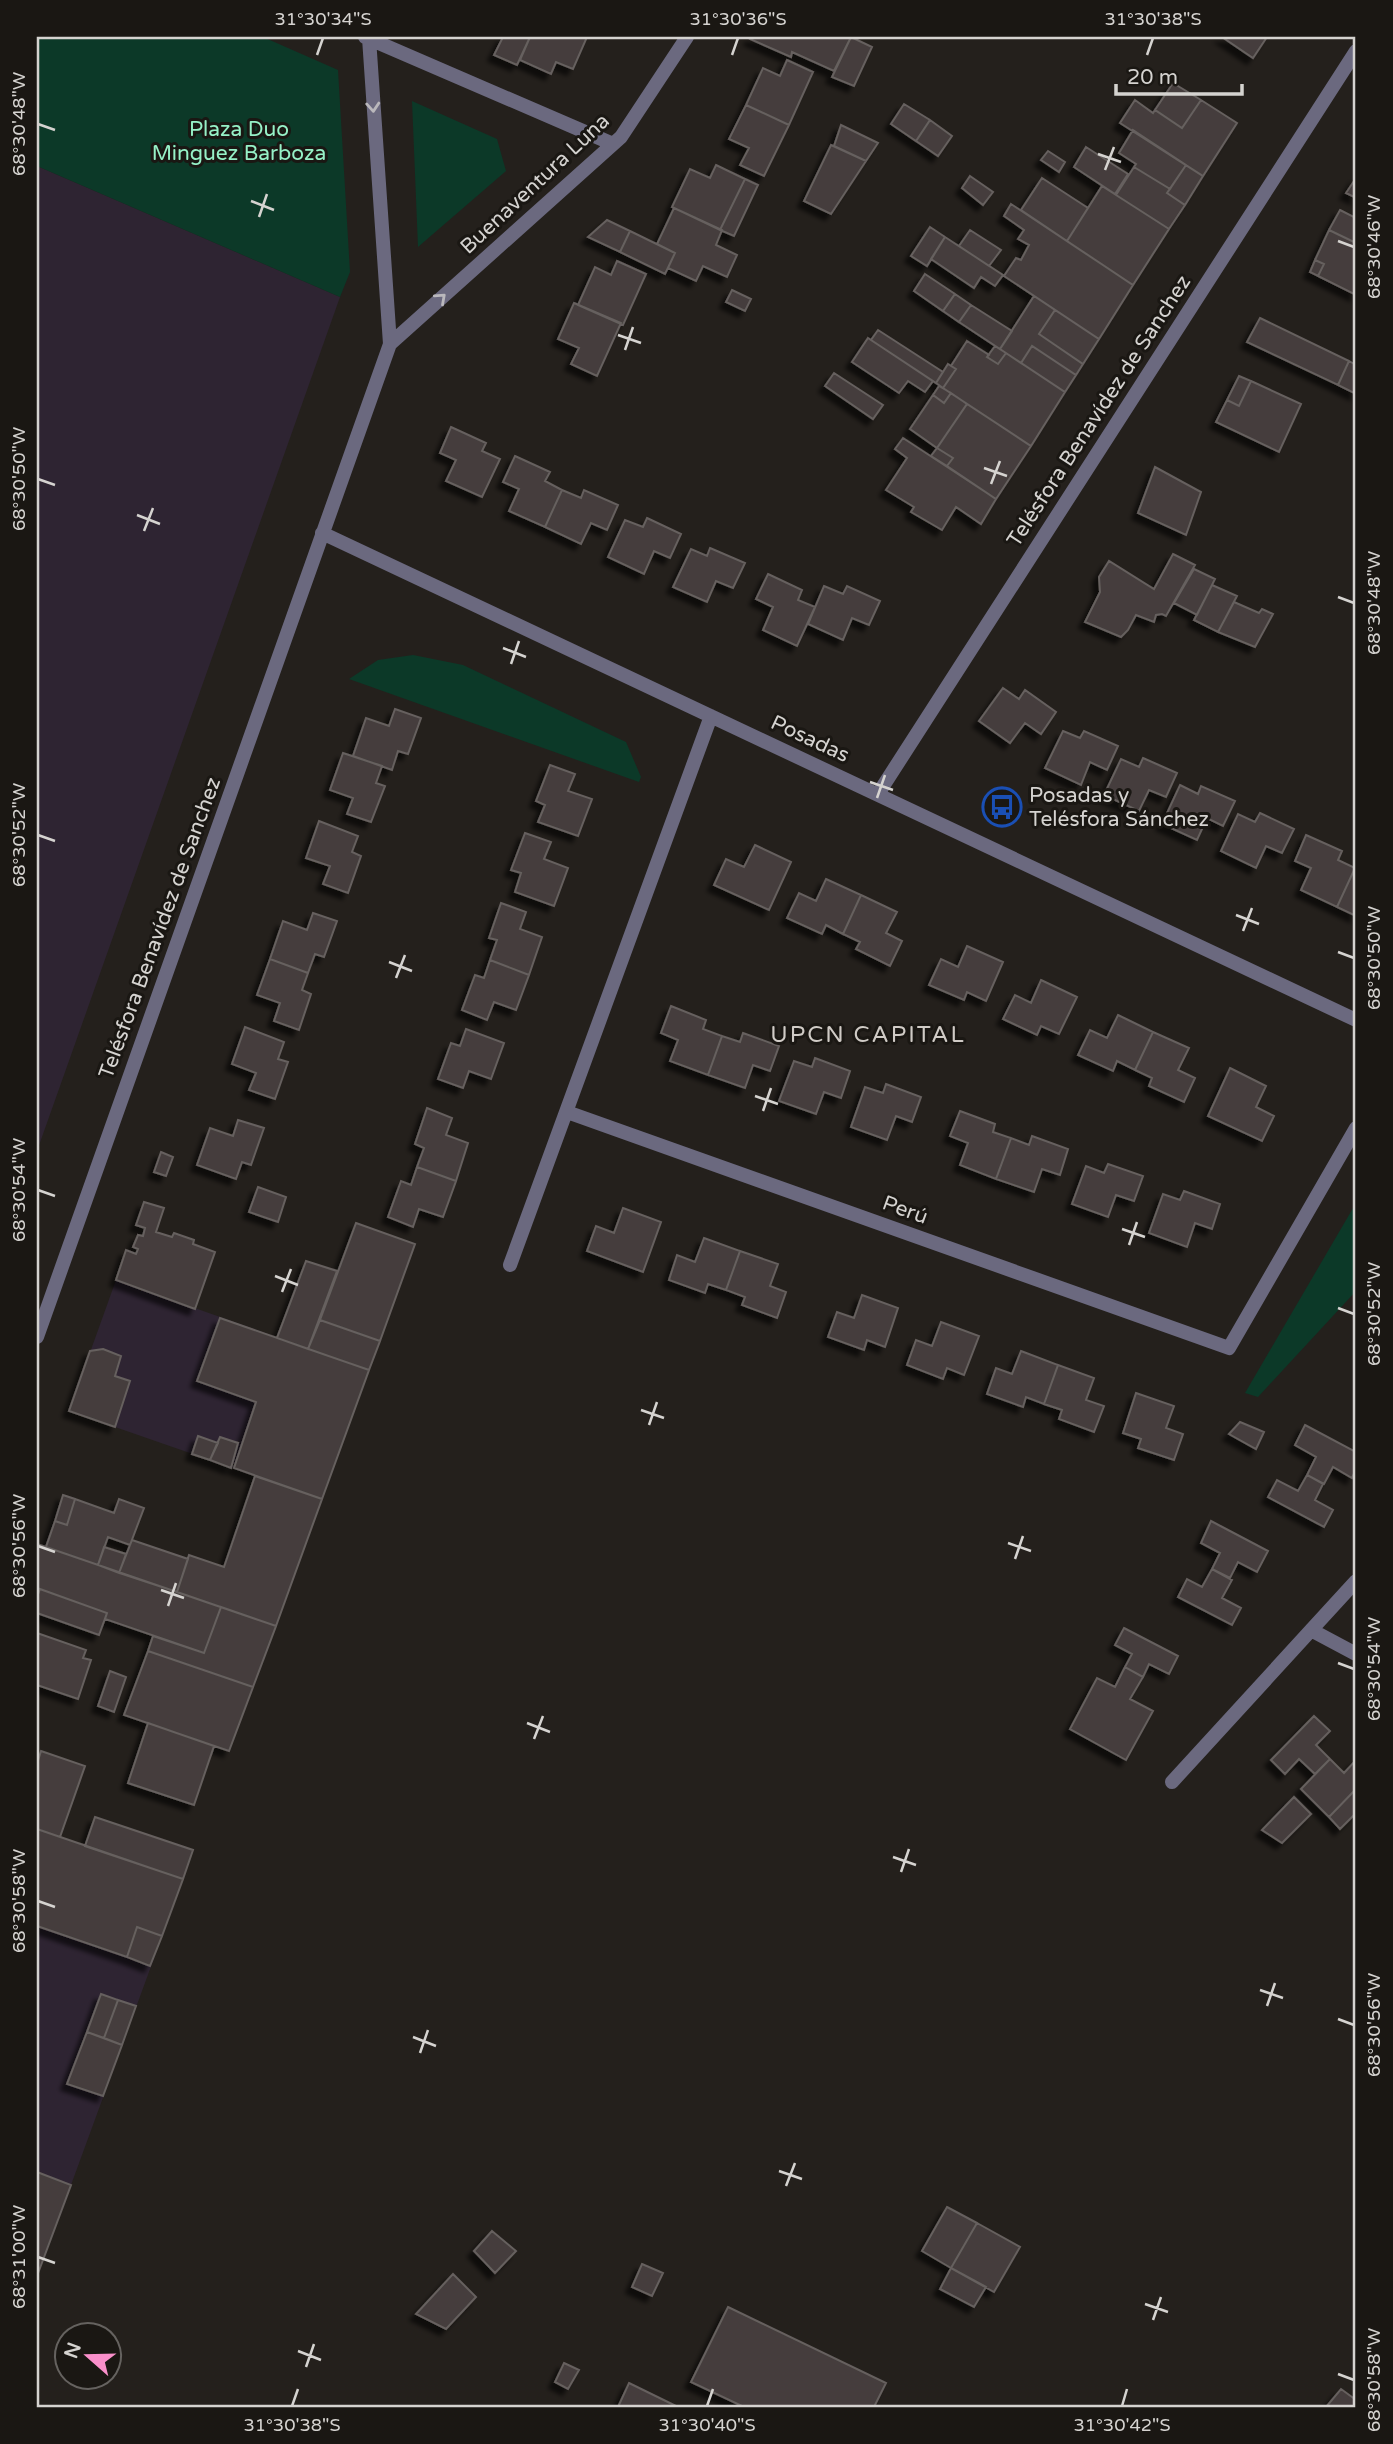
<svg xmlns="http://www.w3.org/2000/svg" width="1393" height="2444" viewBox="0 0 1393 2444" font-family="'Varela Round',sans-serif">
<style>
.industrial{fill:#2e2432}
.green{fill:#0c3928}
.building{fill:#443e3d;stroke:#66605e;stroke-width:2;filter:url(#shadow)}
.lines{fill:none;stroke-linecap:round;stroke-linejoin:round}
.minor{stroke:#6b697f;stroke-width:14}
.oneway{stroke:#bab8bc}
.ticks{fill:none;stroke:#d5d3d0;stroke-width:2.5}
.labels{text-anchor:middle;dominant-baseline:central;stroke-width:6;stroke-linejoin:round;paint-order:stroke}
.park-label{font-size:21px;fill:#96f1c7;stroke:#1a1713}
.street-label{font-size:21px;fill:#d5d3d0;stroke:#1a1713}
.poi-label{font-size:21px;fill:#d5d3d0;stroke:#1a1713;text-anchor:start}
.neighbourhood-label{font-size:23px;letter-spacing:2px;fill:#d0cbc6;stroke:#1a1713}
.neatline{fill:none;stroke:#d5d3d0;stroke-width:2.5}
.ticks-label{font-size:18px;text-anchor:middle;fill:#d5d3d0}
</style>
<defs>
<filter id="shadow"><feDropShadow dx="-6" dy="6" stdDeviation="2" flood-color="#0009"/></filter>
</defs>
<rect width="100%" height="100%" fill="#24201c"/>
<path class="industrial" d="M37 166 340 297 37 1151Z
M116 1280 369 1370 322 1499 69 1411Z
M37 1829 183 1879 71 2185 37 2172Z"/>
<path class="green" d="M37 37H263L338 70 350 272 340 297 37 166Z
M412 101 497 139 506 171 418 247Z
M413 655 463 665 626 742 641 777 639 782 349 679 378 660Z
M1356 1203V1291L1258 1397 1245 1393Z"/>
<path class="building" d="M503 37H530L517 65 494 55Z
M530 37H587L573 69 556 62 551 74 520 60Z
M751 37H851L834 71 792 52 791 57 750 39Z
M851 37 872 47 854 86 832 77Z
M1222 37H1267L1253 58Z
M787 60 813 72 789 125 746 105 763 68 780 76Z
M1173 83 1201 100 1182 128 1155 110Z
M1135 100 1153 113 1155 110 1182 128 1201 100 1237 123 1203 176 1120 123Z
M904 104 930 120 916 141 891 124Z
M746 105 789 125 764 176 740 165 749 148 729 139Z
M930 120 952 136 938 156 916 141Z
M841 125 878 143 866 161 834 146Z
M1133 130 1186 165 1170 189 1134 167 1136 164 1119 153Z
M831 145 866 161 831 214 804 201Z
M1086 147 1128 174 1115 194 1074 167Z
M1048 151 1065 162 1059 172 1041 160Z
M716 165 745 179 720 230 672 207 690 169 710 178Z
M1186 165 1203 176 1185 205 1167 193Z
M1134 167 1170 189 1167 193 1185 205 1169 229 1116 195Z
M970 176 993 192 983 205 962 188Z
M1042 178 1088 208 1067 241 1021 210Z
M1356 178V198L1346 193Z
M745 179 758 185 734 236 720 230Z
M1102 186 1169 229 1133 285 1067 241Z
M1011 204 1133 285 1099 339 1004 276 1016 258 1021 260 1029 245 1018 239 1024 230 1004 216Z
M674 208 722 230 716 245 737 255 727 277 703 266 696 281 668 268 675 253 657 244Z
M1340 210 1356 218V243L1329 230Z
M607 220 630 231 620 252 588 237Z
M930 227 945 237 927 266 911 256Z
M970 230 1001 250 989 266 959 246Z
M1329 230 1356 243V295L1318 276 1324 264 1315 260Z
M630 231 675 253 665 274 620 252Z
M945 237 1003 275 995 286 981 277 974 288 931 259Z
M1315 260 1324 264 1318 276 1310 272Z
M617 261 646 274 623 325 578 305 595 267 611 275Z
M925 274 955 294 943 311 914 291Z
M732 290 751 299 745 311 726 302Z
M955 294 971 305 959 322 943 311Z
M1034 296 1055 310 1039 334 1083 364 1076 375 1032 346 1021 363 1000 349Z
M574 303 621 323 597 376 571 364 579 348 558 339Z
M971 305 1012 331 1000 349 959 322Z
M1055 310 1099 339 1083 364 1039 334Z
M1260 318 1349 361 1338 385 1247 342Z
M878 330 943 372 936 383 871 340Z
M868 338 933 381 925 392 908 381 899 393 852 362Z
M967 341 989 355 987 357 998 364 1006 353 1065 392 1031 446 943 388 956 369 951 366Z
M995 346 1006 353 998 364 987 357Z
M1032 346 1076 375 1065 392 1021 363Z
M1349 361 1356 365V394L1338 385Z
M948 364 956 369 943 388 936 383Z
M834 373 883 405 873 419 825 386Z
M1239 376 1251 381 1239 406 1227 400Z
M1251 381 1301 404 1279 452 1216 422 1227 400 1239 406Z
M939 386 951 393 944 403 933 395Z
M951 393 967 404 937 448 910 429 933 395 944 403Z
M967 404 1031 446 996 499 947 466 953 458 937 448Z
M451 427 486 443 482 451 500 459 482 497 446 481 456 460 440 453Z
M903 438 996 499 981 524 956 507 942 530 911 512 914 507 886 490 907 458 895 449Z
M937 448 953 458 947 466 931 456Z
M515 456 550 472 545 481 562 490 545 527 509 511 519 489 503 482Z
M1155 467 1201 492 1186 535 1138 513Z
M562 490 581 498 584 490 618 505 607 530 591 523 581 544 545 527Z
M647 518 681 534 670 558 654 551 644 574 608 557 625 520 643 527Z
M710 548 745 563 733 588 716 581 707 602 673 587 691 549 707 556Z
M1173 554 1195 565 1166 616 1162 614 1156 615 1154 622 1136 615 1128 630 1121 637 1085 622 1100 592 1099 577 1109 561 1154 589Z
M1194 569 1215 579 1197 615 1174 603Z
M768 574 802 590 798 600 815 607 797 646 763 630 773 607 756 599Z
M1212 585 1237 596 1218 632 1194 620Z
M824 586 843 594 847 586 880 601 869 625 852 618 843 640 808 624Z
M1234 602 1259 613 1262 609 1273 614 1255 647 1218 632Z
M1003 688 1019 699 1025 690 1056 712 1041 734 1025 723 1010 743 979 721Z
M395 709 421 718 408 754 398 751 392 770 353 756 366 718 389 726Z
M1063 731 1080 738 1084 731 1118 746 1107 770 1090 762 1081 785 1045 768Z
M343 753 382 766 376 783 385 786 371 822 347 814 353 798 330 790Z
M1143 758 1177 773 1166 797 1149 790 1139 811 1104 795 1121 759 1139 767Z
M550 765 575 774 568 791 592 799 578 836 538 822 545 805 536 801Z
M1180 785 1198 794 1201 786 1235 801 1223 826 1207 818 1197 840 1162 824Z
M1260 813 1294 829 1282 853 1266 846 1256 868 1221 851 1238 814 1255 822Z
M319 821 358 836 352 852 361 856 348 893 323 884 330 866 306 858Z
M525 833 551 842 544 859 568 868 554 906 515 892 521 873 511 870Z
M1306 835 1342 851 1338 860 1355 868 1337 907 1301 890 1311 868 1295 861Z
M755 845 791 862 769 910 714 885 726 859 744 867Z
M1355 868 1356 869V916L1337 907Z
M826 879 861 895 843 934 826 925 822 934 787 918 799 893 816 901Z
M861 895 897 912 886 933 902 941 890 966 856 949 860 942 843 934Z
M501 903 526 912 520 929 542 937 529 975 490 960 497 940 489 938Z
M313 913 337 921 324 957 315 954 308 973 270 959 283 921 307 930Z
M967 946 1003 962 986 1001 967 992 964 1000 929 985 941 959 958 967Z
M270 959 308 973 302 990 311 994 299 1030 274 1021 280 1003 257 995Z
M490 960 529 975 516 1010 494 1002 487 1020 462 1010 475 975 484 978Z
M1041 980 1077 997 1059 1034 1041 1026 1037 1035 1003 1019 1015 995 1031 1003Z
M671 1006 706 1020 703 1029 722 1036 708 1075 670 1061 678 1040 661 1033Z
M1118 1015 1153 1032 1135 1070 1117 1061 1113 1071 1078 1055 1090 1030 1107 1038Z
M245 1027 284 1042 278 1059 288 1062 275 1099 249 1090 256 1073 232 1064Z
M466 1029 504 1043 491 1079 469 1071 463 1088 438 1079 451 1043 460 1046Z
M1153 1032 1189 1048 1178 1070 1195 1078 1184 1102 1149 1086 1152 1078 1135 1070Z
M743 1033 779 1046 770 1071 753 1065 745 1088 708 1075 722 1036 740 1042Z
M815 1058 850 1071 841 1098 824 1092 816 1114 779 1101 794 1061 812 1067Z
M1230 1068 1266 1086 1256 1107 1274 1116 1262 1141 1208 1116Z
M886 1084 921 1097 912 1122 896 1116 887 1140 851 1127 865 1087 883 1093Z
M427 1108 452 1118 446 1135 468 1143 456 1181 417 1167 424 1148 415 1144Z
M960 1111 995 1124 993 1132 1011 1138 996 1179 960 1165 968 1143 950 1136Z
M238 1120 264 1128 251 1165 242 1162 236 1179 197 1165 210 1128 233 1136Z
M1032 1136 1068 1149 1060 1175 1042 1169 1034 1192 996 1179 1011 1138 1029 1145Z
M161 1152 173 1157 166 1176 154 1172Z
M1108 1164 1143 1176 1134 1201 1116 1195 1108 1217 1072 1204 1086 1166 1104 1173Z
M417 1167 456 1181 443 1217 419 1209 413 1227 388 1217 401 1181 411 1185Z
M258 1187 286 1197 278 1222 249 1212Z
M1184 1191 1220 1204 1212 1229 1195 1223 1187 1247 1149 1233 1163 1194 1180 1200Z
M144 1202 164 1208 156 1232 172 1237 174 1233 194 1240 193 1244 215 1252 195 1309 116 1280 126 1250 136 1254 138 1249 133 1247 138 1235 143 1236 145 1228 136 1225Z
M623 1208 661 1222 643 1272 587 1251 596 1226 614 1233Z
M356 1223 415 1244 380 1341 320 1320Z
M704 1238 740 1251 726 1290 708 1284 705 1293 669 1280 677 1255 695 1262Z
M740 1251 778 1264 770 1286 786 1292 777 1318 742 1305 745 1297 726 1290Z
M306 1261 337 1271 308 1349 277 1338Z
M862 1295 898 1308 885 1347 867 1340 864 1350 828 1337 837 1312 854 1318Z
M220 1318 369 1370 322 1499 234 1468 256 1402 197 1381Z
M320 1320 380 1341 369 1370 308 1349Z
M941 1322 979 1336 964 1375 947 1368 943 1379 907 1365 916 1340 932 1346Z
M103 1349 121 1356 115 1376 130 1381 115 1427 69 1411 90 1351Z
M1021 1351 1058 1365 1044 1404 1026 1397 1023 1407 987 1394 996 1368 1012 1374Z
M1058 1365 1094 1378 1086 1400 1104 1406 1094 1432 1059 1419 1062 1410 1044 1404Z
M1136 1393 1174 1406 1166 1428 1183 1434 1174 1460 1138 1448 1141 1439 1123 1433Z
M1240 1422 1264 1432 1256 1449 1229 1434Z
M1305 1425 1356 1452V1469L1352 1478 1333 1467 1324 1484 1307 1475 1316 1457 1295 1445Z
M198 1436 218 1443 210 1460 192 1454Z
M220 1437 238 1443 231 1468 210 1460Z
M1307 1475 1323 1484 1315 1500 1333 1510 1324 1527 1268 1497 1277 1480 1298 1491Z
M255 1476 322 1499 276 1626 177 1592 189 1555 224 1567Z
M63 1495 75 1499 67 1525 55 1521Z
M75 1499 114 1513 119 1499 144 1508 130 1545 108 1537 98 1565 46 1547 55 1521 67 1525Z
M1211 1521 1268 1551 1257 1572 1238 1562 1230 1578 1212 1569 1220 1553 1201 1543Z
M132 1540 188 1559 177 1592 119 1573Z
M37 1544 221 1607 204 1653 105 1619 107 1613 37 1588Z
M104 1547 126 1554 119 1573 98 1565Z
M1212 1569 1232 1580 1222 1598 1241 1608 1232 1625 1178 1597 1187 1579 1202 1587Z
M40 1589 107 1613 99 1635 37 1613V1597Z
M221 1607 276 1626 253 1687 148 1651 153 1636 204 1653Z
M1124 1628 1178 1656 1169 1674 1149 1664 1143 1677 1125 1667 1132 1654 1115 1645Z
M37 1633 86 1650 83 1658 91 1660 78 1699 37 1685Z
M148 1651 253 1687 229 1751 124 1715Z
M1125 1667 1143 1677 1130 1699 1153 1711 1126 1760 1070 1729 1097 1678 1115 1687Z
M110 1671 126 1677 114 1712 98 1706Z
M1314 1716 1330 1731 1316 1745 1330 1759 1315 1774 1299 1759 1285 1774 1271 1760Z
M148 1723 214 1746 194 1805 128 1783Z
M41 1751 85 1766 60 1837 37 1829V1764Z
M1330 1759 1344 1773 1356 1760V1789L1329 1817 1301 1789Z
M1356 1789V1813L1340 1829 1329 1817Z
M1294 1797 1311 1814 1282 1843 1262 1830Z
M95 1817 193 1850 183 1879 85 1846Z
M37 1829 183 1879 162 1936 137 1927 127 1957 37 1926Z
M137 1927 162 1936 150 1966 127 1957Z
M101 1994 118 2000 104 2038 87 2032Z
M118 2000 136 2006 122 2045 104 2038Z
M87 2032 122 2045 103 2096 67 2084Z
M37 2172 71 2185 37 2276Z
M947 2207 977 2223 951 2268 922 2251Z
M977 2223 1020 2247 994 2292 951 2268Z
M492 2231 516 2251 495 2273 474 2251Z
M642 2264 663 2273 652 2296 632 2287Z
M951 2268 986 2287 974 2307 940 2289Z
M453 2274 476 2297 446 2329 416 2314Z
M728 2307 886 2383 874 2407H744L691 2382Z
M564 2363 579 2370 568 2389 555 2382Z
M629 2383 678 2407H618Z
M1341 2389 1356 2400V2407H1326Z"/>
<g class="lines">
<path class="minor" d="M365 37 613 144
M390 344 621 137 687 37
M322 533 1356 1020
M878 794 1356 51
M567 1112 1229 1348 1356 1128
M510 1265 711 716
M37 1337 390 344 369 38
M1311 1630 1356 1654
M1172 1782 1356 1581"/>
</g>
<defs><path id="oneway-chevron" d="M-2-3.5L2.5 0L-2 3.5" fill="none" stroke-width="1.6" stroke-linecap="round" stroke-linejoin="round" transform="scale(1.75)"/></defs>
<g class="oneway">
<use href="#oneway-chevron" transform="translate(373 107) rotate(86)"/>
<use href="#oneway-chevron" transform="translate(441 298) rotate(-42)"/>
</g>
<path class="ticks" d="M317 55 323 38M732 55 738 38M1147 55 1153 38M38 124 55 130M1098 154 1121 162M1105 170 1114 147M251 201 274 210M259 217 267 194M1338 241 1354 247M618 335 641 343M625 350 633 327M984 468 1007 476M38 479 55 485M991 484 1000 461M137 515 160 524M144 531 153 508M1338 597 1354 603M503 648 526 657M511 664 519 641M870 782 893 790M877 798 885 775M38 835 55 841M1236 915 1259 924M1243 931 1252 908M1338 952 1354 958M389 962 412 971M396 978 405 955M755 1096 778 1104M763 1111 771 1088M38 1190 55 1196M1122 1229 1145 1237M1129 1245 1137 1222M275 1276 298 1285M282 1292 291 1269M1338 1308 1354 1314M641 1410 664 1418M649 1425 657 1402M1008 1543 1031 1551M38 1546 55 1552M1015 1559 1023 1536M161 1590 184 1598M168 1606 176 1583M1338 1663 1354 1669M527 1723 550 1732M534 1739 543 1716M893 1857 916 1865M901 1872 909 1849M38 1901 55 1907M1260 1990 1283 1998M1267 2006 1275 1983M1338 2019 1354 2025M413 2037 436 2046M420 2053 428 2030M779 2171 802 2179M786 2186 795 2163M38 2257 55 2263M1145 2304 1168 2312M1153 2320 1161 2297M298 2351 321 2360M306 2367 314 2344M1338 2374 1354 2380M292 2406 298 2389M707 2406 713 2389M1122 2406 1127 2389"/>
<defs>
<g id="bus-ring" transform="scale(2.0125)"><circle r="9.5" fill="#1a1713" stroke="#1a4fb4" stroke-width="1.5"/><path d="M-5-6H5V4H4V6H2V4H-2V6H-4V4H-5ZM-3.5-4V0h7V-4ZM-3.5 1.2v1.5H-2V1.2ZM2 1.2v1.5H3.5V1.2Z" fill="#1a4fb4"/></g>
</defs>
<g fill-rule="evenodd">
<use href="#bus-ring" x="1002" y="807"/>
</g>
<g class="labels">
<g class="park-label">
<text x="239" y="129">Plaza Duo<tspan x="239" dy="24">Minguez Barboza</tspan></text>
</g>
<g class="street-label">
<text transform="translate(535 184) rotate(-43)">Buenaventura Luna</text>
<text transform="translate(1099 411) rotate(-57)">Telésfora Benavídez de Sanchez</text>
<text transform="translate(810 739) rotate(25)">Posadas</text>
<text transform="translate(160 928) rotate(-70)">Telésfora Benavídez de Sanchez</text>
<text transform="translate(905 1210) rotate(20)">Perú</text>
</g>
<g class="poi-label">
<text x="1029" y="795">Posadas y<tspan x="1029" dy="24">Telésfora Sánchez</tspan></text>
</g>
<g class="neighbourhood-label">
<text x="868" y="1035">UPCN CAPITAL</text>
</g>
</g>
<rect width="1393" height="2444" fill="none" stroke="#1a1713" stroke-width="77"/>
<g transform="translate(88 2356) rotate(290)"><circle r="33" fill="#1a1713" stroke="#65625f" stroke-width="2"/>
<path d="M0-5L12 26L0 18L-12 26Z" fill="#f98fca"/>
<text y="-10" font-size="19" font-weight="bold" text-anchor="middle" fill="#d5d3d0">N</text>
</g>
<path d="M1116 84v10h126v-10" fill="none" stroke="#d5d3d0" stroke-width="3.5"/>
<text x="1127" y="84" font-size="21" fill="#d5d3d0" stroke="#1a1713" stroke-width="5" paint-order="stroke">20 m</text>
<rect x="38" y="38" width="1316" height="2368" class="neatline"/>
<g class="ticks-label">
<text x="323" y="25">31°30'34"S</text>
<text x="738" y="25">31°30'36"S</text>
<text x="1153" y="25">31°30'38"S</text>
<text transform="translate(19 124) rotate(-90)" y="6">68°30'48"W</text>
<text transform="translate(1374 247) rotate(-90)" y="6">68°30'46"W</text>
<text transform="translate(19 479) rotate(-90)" y="6">68°30'50"W</text>
<text transform="translate(1374 603) rotate(-90)" y="6">68°30'48"W</text>
<text transform="translate(19 835) rotate(-90)" y="6">68°30'52"W</text>
<text transform="translate(1374 958) rotate(-90)" y="6">68°30'50"W</text>
<text transform="translate(19 1190) rotate(-90)" y="6">68°30'54"W</text>
<text transform="translate(1374 1314) rotate(-90)" y="6">68°30'52"W</text>
<text transform="translate(19 1546) rotate(-90)" y="6">68°30'56"W</text>
<text transform="translate(1374 1669) rotate(-90)" y="6">68°30'54"W</text>
<text transform="translate(19 1901) rotate(-90)" y="6">68°30'58"W</text>
<text transform="translate(1374 2025) rotate(-90)" y="6">68°30'56"W</text>
<text transform="translate(19 2257) rotate(-90)" y="6">68°31'00"W</text>
<text transform="translate(1374 2380) rotate(-90)" y="6">68°30'58"W</text>
<text x="292" y="2431">31°30'38"S</text>
<text x="707" y="2431">31°30'40"S</text>
<text x="1122" y="2431">31°30'42"S</text>
</g>
</svg>
